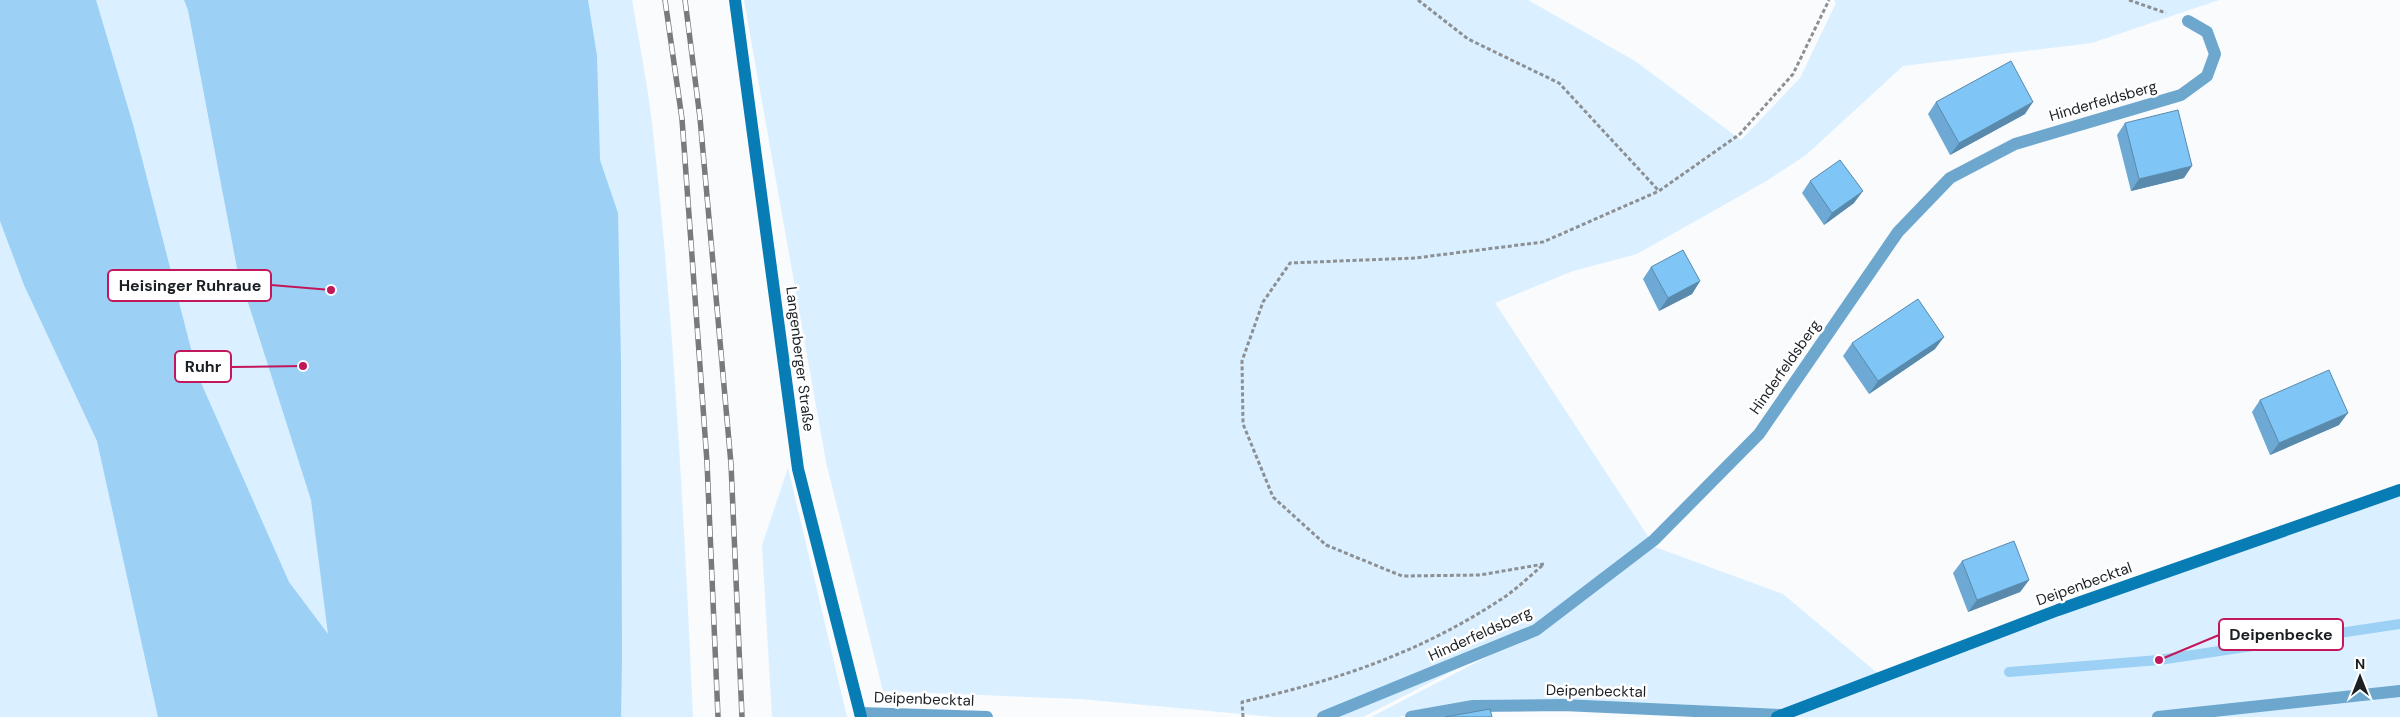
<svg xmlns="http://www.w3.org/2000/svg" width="2400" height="717" viewBox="0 0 2400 717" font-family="'DM Sans',sans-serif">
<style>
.green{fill:#daefff}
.water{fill:#9cd0f4}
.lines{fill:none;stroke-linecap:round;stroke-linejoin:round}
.stream{stroke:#9cd0f4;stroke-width:10}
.path{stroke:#8d9093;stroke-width:3;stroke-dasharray:4 2.5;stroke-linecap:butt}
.service{stroke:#6ea7ce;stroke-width:12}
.minor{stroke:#6ea7ce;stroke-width:12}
.secondary{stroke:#087cb5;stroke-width:12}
.rail-casing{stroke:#777b7e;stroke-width:5.5}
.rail{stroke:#fff;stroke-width:4;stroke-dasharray:11;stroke-linecap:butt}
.wall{fill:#6da9d4}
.shaded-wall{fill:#598aac}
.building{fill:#7fc5f6;stroke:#598aac}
.labels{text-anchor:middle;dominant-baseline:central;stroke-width:5;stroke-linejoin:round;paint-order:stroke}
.street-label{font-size:15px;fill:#1b2024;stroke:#fff}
.leader{fill:none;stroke:#c2185b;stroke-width:2}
.callout-dot{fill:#c2185b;stroke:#fff;stroke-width:2}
.callout{fill:#fff;stroke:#c2185b;stroke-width:2}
.callout-label{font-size:16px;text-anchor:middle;font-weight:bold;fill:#1b2024}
</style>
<rect width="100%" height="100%" fill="#f9fbfd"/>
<path class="green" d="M0 0H632C639 41 647 82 652 123 674 320 684 519 693 717H0Z
M744 0H1528L1635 61 1741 140 1800 78 1836 3 1834 0H2219L2092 43 1903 66 1806 155 1768 180 1637 254 1573 271 1495 303 1653 544 1534 629 1363 717H1274L1080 699 883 691 826 462Z
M788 468 847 717H772L762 545Z
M2400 492V717H1787L1934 659Z
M1655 547 1783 594 1881 676 1776 717 1473 705 1398 717H1371L1537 631Z"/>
<path class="water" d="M0 0H96L134 128 198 376 289 582 328 634 311 500 237 268 188 10 184 0H588L597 56 600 160 618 213 621 362 622 659 621 717H158L97 441 24 285 0 221Z"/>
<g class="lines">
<path class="stream" d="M2009 672 2159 660 2400 624"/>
<path class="path" d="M1418 0 1468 39 1559 83 1659 191
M2129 0 2166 13
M1243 717 1242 702C1338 680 1420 653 1503 598 1518 588 1531 575 1544 564L1480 575 1402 576 1326 545 1273 497 1243 424 1242 361 1263 302 1290 263 1415 258 1543 242 1659 191 1740 134 1793 74 1829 0"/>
<path class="service" d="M1323 717 1536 630 1654 540 1759 434 1898 232 1950 178 2015 144 2181 95 2207 76 2215 54 2207 32 2188 21
M2158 717 2400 691"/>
<path class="minor" d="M860 713 987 717
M1411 717 1473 706 1563 705 1782 715"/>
<path class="secondary" d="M735 0 798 469 861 717
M1777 717 2058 610 2400 490"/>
<g class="rail-casing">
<path id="rail" d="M665 0 682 119 707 462 718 717
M685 0 700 118 731 464 742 717"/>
</g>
<use href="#rail" class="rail"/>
</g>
<path class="wall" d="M1936 102 2025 114 1950 155 1928 114Z
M2125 123 2184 178 2131 191 2117 135Z
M1810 181 1854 203 1824 225 1802 193Z
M1651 267 1700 281 1692 294 1659 311 1643 279Z
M1852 343 1935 349 1869 394 1843 356Z
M2260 400 2339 425 2270 455 2252 412Z
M1962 561 2029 580 2020 592 1968 612 1953 573Z"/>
<path class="shaded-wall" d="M2033 102 2025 114 1950 155 1959 143Z
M2192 166 2184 178 2131 191 2139 179Z
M1863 191 1854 203 1824 225 1832 213Z
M1700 281 1692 294 1659 311 1668 298Z
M1944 337 1935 349 1869 394 1878 381Z
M2348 413 2339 425 2270 455 2279 443Z
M2029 580 2020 592 1968 612 1977 600Z"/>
<path class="building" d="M2011 61 2033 102 1959 143 1936 102Z
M2178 110 2192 166 2139 179 2125 123Z
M1840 160 1863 191 1832 213 1810 181Z
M1683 250 1700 281 1668 298 1651 267Z
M1918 299 1944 337 1878 381 1852 343Z
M2329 370 2348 413 2279 443 2260 400Z
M2014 541 2029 580 1977 600 1962 561Z
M1490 709 1492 717H1445Z"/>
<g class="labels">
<g class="street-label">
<text transform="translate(2103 101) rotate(-16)">Hinderfeldsberg</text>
<text transform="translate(800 359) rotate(83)">Langenberger Straße</text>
<text transform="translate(1785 367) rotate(-55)">Hinderfeldsberg</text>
<text transform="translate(2084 584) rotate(-20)">Deipenbecktal</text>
<text transform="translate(1480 634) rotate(-24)">Hinderfeldsberg</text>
<text transform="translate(1596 691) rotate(1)">Deipenbecktal</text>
<text transform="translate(924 699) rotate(2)">Deipenbecktal</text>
</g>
</g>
<path class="leader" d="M331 290L271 285M303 366L231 367M2159 660L2219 635"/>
<g class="callout-dot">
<circle cx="331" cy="290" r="5"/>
<circle cx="303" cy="366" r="5"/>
<circle cx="2159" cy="660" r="5"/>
</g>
<g class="callout">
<rect x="108" y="270" width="163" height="31" rx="5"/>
<rect x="175" y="351" width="56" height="31" rx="5"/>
<rect x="2219" y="619" width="124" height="31" rx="5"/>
</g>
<g class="callout-label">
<text x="190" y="291">Heisinger Ruhraue</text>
<text x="203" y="372">Ruhr</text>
<text x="2281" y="640">Deipenbecke</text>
</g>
<g transform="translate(2360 677)" stroke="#ffffff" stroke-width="4" paint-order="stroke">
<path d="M0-4L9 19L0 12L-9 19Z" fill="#1b2024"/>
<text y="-8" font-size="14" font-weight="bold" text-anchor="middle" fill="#1b2024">N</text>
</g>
</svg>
